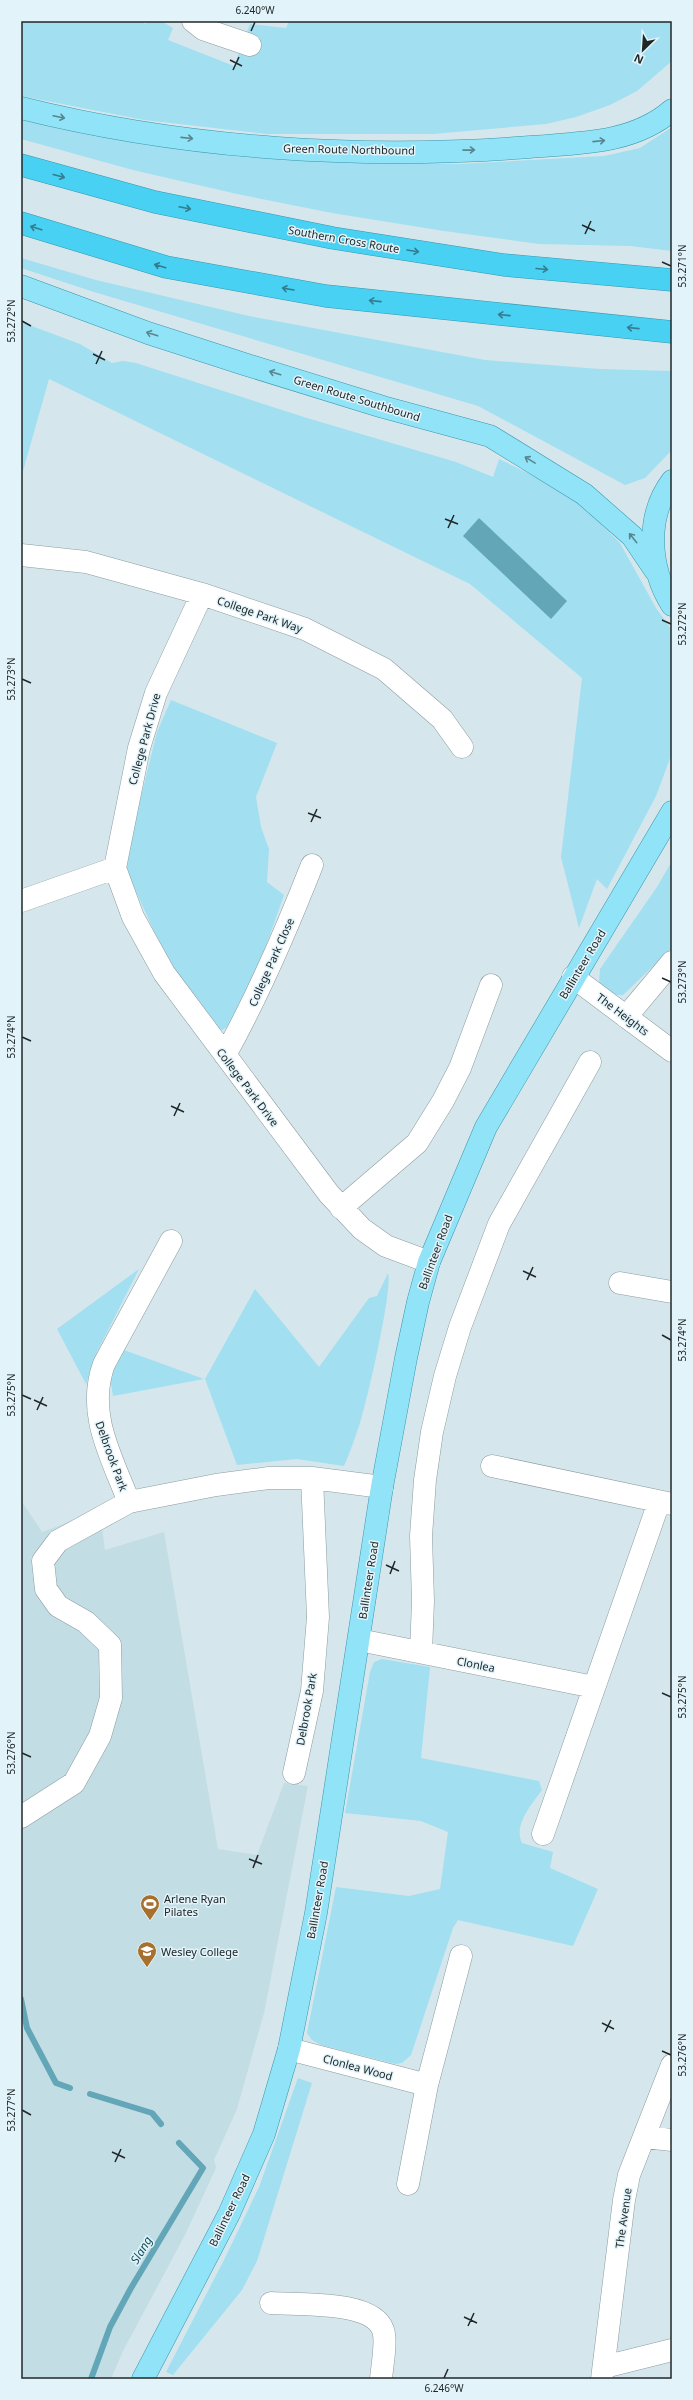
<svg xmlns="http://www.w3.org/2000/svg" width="693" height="2400" viewBox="0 0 693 2400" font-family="'Noto Sans',sans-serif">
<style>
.built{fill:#c3dde5}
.green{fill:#a2dff0}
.water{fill:#62a6b8}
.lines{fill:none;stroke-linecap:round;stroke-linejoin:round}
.stream{stroke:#62a6b8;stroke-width:6}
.minor-casing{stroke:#8b9ca1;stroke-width:23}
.major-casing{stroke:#3a96ac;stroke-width:23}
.highway-casing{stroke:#3a96ac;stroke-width:23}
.minor{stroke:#fff;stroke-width:22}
.major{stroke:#91e3f7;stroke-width:22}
.highway{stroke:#48d1f2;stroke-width:22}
.oneway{stroke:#588590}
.oneway2{stroke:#347c8e}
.ticks{fill:none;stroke:#202729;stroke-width:1.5}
.labels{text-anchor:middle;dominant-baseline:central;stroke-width:3;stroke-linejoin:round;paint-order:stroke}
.street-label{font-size:11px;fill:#202729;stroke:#e2f4fa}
.poi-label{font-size:11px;fill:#202729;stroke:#e2f4fa;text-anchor:start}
.water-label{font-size:12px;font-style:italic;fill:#195361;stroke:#e2f4fa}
.neatline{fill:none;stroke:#202729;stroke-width:1.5}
.ticks-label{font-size:10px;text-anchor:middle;fill:#202729}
</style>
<rect width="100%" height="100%" fill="#d5e7ec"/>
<path class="built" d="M21 1500 42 1532 100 1511 105 1550 164 1532 218 1849 257 1855 284 1783 308 1786 264 2013 237 2109 214 2160 216 2168 185 2235 123 2351 111 2379H21Z"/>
<path class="green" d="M21 21H142L145 24 148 21H161L173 28 168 40 234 66 250 24 286 28 289 21H672V61L637 91 610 105 576 117 546 124 433 134H266L144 120 21 96Z
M21 120 81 133 161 146 357 161 460 164 604 156 640 148 672 127V251L630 246 539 244 444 231 332 213 237 194 133 170 21 139Z
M21 258 96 280 249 316 485 360 600 369 672 371V450L645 478 625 485 478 406 94 292 21 268Z
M21 322 80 344 112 363 123 361 136 363 307 418 456 462 493 477 499 459 540 479 581 504 620 543 656 608 672 630V753L656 796 607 889 597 879 579 928 561 857 582 678 470 584 49 379 21 478Z
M171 700 277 743 256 797 261 827 269 849 267 882 284 895 258 969 232 1024 222 1030 212 1028 163 951 124 865 157 732Z
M672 861V948L623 995H611L599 983 600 969 657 887Z
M139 1269 97 1352 86 1384 57 1329Z
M388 1273C393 1289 367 1401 360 1423 355 1438 350 1452 344 1466L297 1459 237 1465 205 1379 255 1289 319 1367 369 1298 377 1296Z
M124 1350 204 1379 113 1396 110 1378Z
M382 1659 430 1667 421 1758 539 1781 542 1790C532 1804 513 1825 522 1843L553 1852 550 1868 598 1889 573 1946 458 1920 453 1928 411 2055 402 2063 395 2064 321 2045 312 2040 307 2033 336 1887 409 1896 440 1889 448 1832 421 1821 345 1813 370 1672 374 1662Z
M298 2078 312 2083 257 2261 242 2290 173 2375 166 2372 224 2260 259 2187Z"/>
<path class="water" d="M479 518 567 601 551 619 463 536Z"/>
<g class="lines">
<path class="stream" d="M21 1999 27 2028 56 2083 70 2088
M90 2094 152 2113 161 2124
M91 2379 110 2327 131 2288 203 2168 179 2143"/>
<g class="minor-casing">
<path id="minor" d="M193 21 203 29 250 45
M21 555 86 562 202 594 305 629 384 669 442 719 462 747
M202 594 156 693 139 748 115 868 133 917 164 973 329 1194 362 1229 386 1246 429 1262
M21 901 115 868
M573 977 672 1051
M626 1017 672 962
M225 1055C259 994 286 931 312 865
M341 1208 417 1143 443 1101 460 1068 491 985
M620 1283 672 1292
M492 1466 672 1504
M129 1502C111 1456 86 1413 104 1364L171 1241
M359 1640 594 1687
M421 1652 423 1601 421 1536 425 1480 432 1432 445 1376 460 1327 499 1224 590 1062
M294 1773 312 1691 318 1617 312 1478
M21 1817 74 1783 100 1736 111 1698 110 1645 86 1622 58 1606 46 1589 43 1561 58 1541 129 1502 216 1485 269 1478H312L382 1487
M543 1834 659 1502
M289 2049 427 2085
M645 2137 672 2140
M408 2184 427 2085 461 1956
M271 2303C298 2305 373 2300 383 2330 387 2341 382 2367 381 2379
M604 2367 672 2350
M602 2379 624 2200 629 2175 672 2065"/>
</g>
<g class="major-casing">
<path id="major" d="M21 108C186 149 361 160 530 147 579 143 633 144 672 110
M21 286 148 333 244 364 383 407 490 436 584 494 632 536 655 570
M672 481C645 517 649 568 672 605
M143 2379 229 2214 264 2134 289 2049 316 1913 382 1487 406 1358 418 1302 429 1262 486 1127 672 812"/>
</g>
<g class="highway-casing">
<path id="highway" d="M21 165 155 202 333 238 504 265 672 280
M21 223 166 267 326 296 672 332"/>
</g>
<use href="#minor" class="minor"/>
<use href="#major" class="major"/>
<use href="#highway" class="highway"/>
</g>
<defs><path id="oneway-shaft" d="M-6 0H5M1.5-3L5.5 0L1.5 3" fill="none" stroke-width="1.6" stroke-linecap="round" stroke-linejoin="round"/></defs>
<g class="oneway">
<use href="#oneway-shaft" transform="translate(59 117) rotate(12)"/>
<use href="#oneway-shaft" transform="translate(187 138) rotate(6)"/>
<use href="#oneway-shaft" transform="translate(599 141) rotate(-6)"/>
<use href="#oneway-shaft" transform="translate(469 150) rotate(-1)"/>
<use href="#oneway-shaft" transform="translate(152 334) rotate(-162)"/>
<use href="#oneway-shaft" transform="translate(275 373) rotate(-163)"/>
<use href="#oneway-shaft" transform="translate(530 460) rotate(-149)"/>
<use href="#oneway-shaft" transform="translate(633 538) rotate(-129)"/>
</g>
<g class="oneway2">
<use href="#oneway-shaft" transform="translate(59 176) rotate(15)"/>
<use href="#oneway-shaft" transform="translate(185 208) rotate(12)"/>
<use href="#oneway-shaft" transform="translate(36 228) rotate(-163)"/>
<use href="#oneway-shaft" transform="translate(413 251) rotate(9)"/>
<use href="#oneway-shaft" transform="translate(160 266) rotate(-164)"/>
<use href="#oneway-shaft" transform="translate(542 269) rotate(5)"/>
<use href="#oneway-shaft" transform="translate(288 289) rotate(-170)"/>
<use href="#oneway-shaft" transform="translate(375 301) rotate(-174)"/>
<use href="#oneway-shaft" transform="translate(504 315) rotate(-174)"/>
<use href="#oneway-shaft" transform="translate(633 328) rotate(-174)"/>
</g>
<path class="ticks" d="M251 31 255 22M230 60 242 66M233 70 239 57M582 225 595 231M585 234 591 221M662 262 671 266M22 321 31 326M93 354 105 360M96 364 102 351M445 519 458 524M448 528 454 515M662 620 671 624M22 679 31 683M308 813 321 818M311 822 317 809M662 978 671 982M22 1037 31 1041M171 1106 184 1112M174 1116 180 1103M523 1271 536 1277M527 1280 533 1267M662 1335 671 1340M22 1395 31 1399M34 1400 47 1406M37 1410 43 1397M386 1565 399 1571M390 1574 395 1561M662 1693 671 1697M22 1753 31 1757M249 1859 262 1864M253 1868 258 1855M602 2023 614 2029M605 2032 611 2020M662 2051 671 2055M22 2110 31 2115M112 2152 125 2158M115 2162 121 2149M464 2317 477 2323M468 2326 474 2313M444 2378 448 2369"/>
<defs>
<g id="stadium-pin" transform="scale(1)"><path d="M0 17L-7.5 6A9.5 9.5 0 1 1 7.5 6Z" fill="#a8702d" stroke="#e2f4fa"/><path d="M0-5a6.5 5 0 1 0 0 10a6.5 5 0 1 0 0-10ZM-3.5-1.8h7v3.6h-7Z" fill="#fff"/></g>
<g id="school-pin" transform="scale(1)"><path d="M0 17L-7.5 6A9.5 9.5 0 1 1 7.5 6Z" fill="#a8702d" stroke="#e2f4fa"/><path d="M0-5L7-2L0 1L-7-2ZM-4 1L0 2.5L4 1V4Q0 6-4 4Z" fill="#fff"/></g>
</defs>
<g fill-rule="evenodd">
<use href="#stadium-pin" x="150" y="1904"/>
<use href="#school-pin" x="147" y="1951"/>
</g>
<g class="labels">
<g class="street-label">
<text transform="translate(349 149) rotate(1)">Green Route Northbound</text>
<text transform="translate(344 239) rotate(10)">Southern Cross Route</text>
<text transform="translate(357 398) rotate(17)">Green Route Southbound</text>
<text transform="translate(260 614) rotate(19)">College Park Way</text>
<text transform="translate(144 739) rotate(-75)">College Park Drive</text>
<text transform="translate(271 962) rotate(-66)">College Park Close</text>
<text transform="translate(582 964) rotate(-59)">Ballinteer Road</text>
<text transform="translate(623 1014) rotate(37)">The Heights</text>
<text transform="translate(248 1087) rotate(53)">College Park Drive</text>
<text transform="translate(435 1252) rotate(-70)">Ballinteer Road</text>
<text transform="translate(112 1456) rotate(70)">Delbrook Park</text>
<text transform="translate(368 1580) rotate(-81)">Ballinteer Road</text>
<text transform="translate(476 1664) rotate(11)">Clonlea</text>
<text transform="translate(306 1709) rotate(-80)">Delbrook Park</text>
<text transform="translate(317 1900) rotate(-80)">Ballinteer Road</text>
<text transform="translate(358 2067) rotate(15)">Clonlea Wood</text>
<text transform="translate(229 2210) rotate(-64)">Ballinteer Road</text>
<text transform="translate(623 2218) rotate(-82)">The Avenue</text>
</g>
<g class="poi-label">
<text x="164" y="1898">Arlene Ryan<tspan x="164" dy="13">Pilates</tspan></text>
<text x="161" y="1951">Wesley College</text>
</g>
<g class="water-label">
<text transform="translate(141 2250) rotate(-59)">Slang</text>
</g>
</g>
<rect width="693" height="2400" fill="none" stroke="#e2f4fa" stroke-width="44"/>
<g transform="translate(643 50) rotate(205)" stroke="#e2f4fa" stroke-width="3" paint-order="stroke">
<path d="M0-3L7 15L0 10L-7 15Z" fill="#202729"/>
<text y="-6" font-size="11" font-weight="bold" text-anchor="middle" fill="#202729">N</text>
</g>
<rect x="22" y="22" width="649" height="2356" class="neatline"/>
<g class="ticks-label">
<text x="255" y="14">6.240°W</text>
<text transform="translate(682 266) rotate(-90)" y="4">53.271°N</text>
<text transform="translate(11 321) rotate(-90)" y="4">53.272°N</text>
<text transform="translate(682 624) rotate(-90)" y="4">53.272°N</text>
<text transform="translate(11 679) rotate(-90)" y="4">53.273°N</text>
<text transform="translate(682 982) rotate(-90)" y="4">53.273°N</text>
<text transform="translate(11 1037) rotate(-90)" y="4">53.274°N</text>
<text transform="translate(682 1340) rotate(-90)" y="4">53.274°N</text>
<text transform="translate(11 1395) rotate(-90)" y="4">53.275°N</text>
<text transform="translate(682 1697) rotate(-90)" y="4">53.275°N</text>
<text transform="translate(11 1753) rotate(-90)" y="4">53.276°N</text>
<text transform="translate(682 2055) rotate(-90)" y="4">53.276°N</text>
<text transform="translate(11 2110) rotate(-90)" y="4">53.277°N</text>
<text x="444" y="2392">6.246°W</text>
</g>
</svg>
